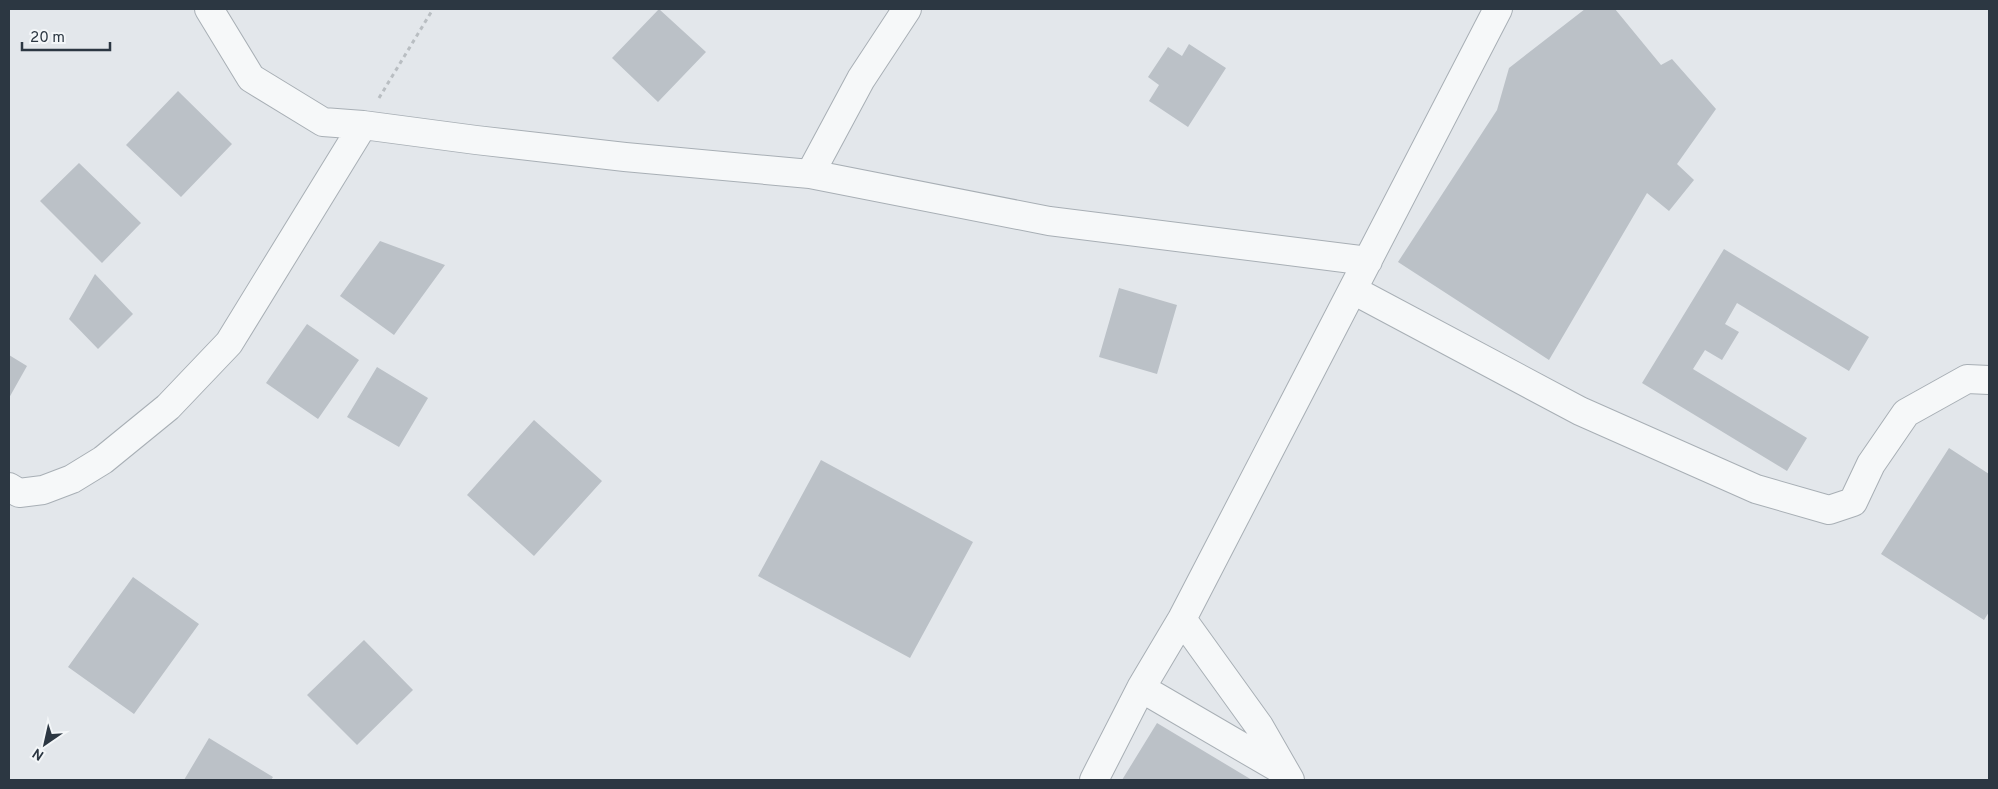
<svg xmlns="http://www.w3.org/2000/svg" width="1998" height="789" viewBox="0 0 1998 789" font-family="Overpass,sans-serif">
<style>
.building{fill:#bbc1c7}
.lines{fill:none;stroke-linecap:round;stroke-linejoin:round}
.minor-casing{stroke:#a8afb5;stroke-width:30}
.path{stroke:#b9bec2;stroke-width:3;stroke-dasharray:4 4;stroke-linecap:butt}
.minor{stroke:#f6f8f9;stroke-width:28}
</style>
<rect width="100%" height="100%" fill="#e3e7eb"/>
<path class="building" d="M659 9 706 52 658 102 612 58Z
M1585 9H1615L1661 65 1672 59 1716 109 1677 164 1694 180 1669 211 1647 193 1549 360 1398 262 1497 110 1509 68Z
M1189 44 1226 68 1188 127 1149 101 1159 85 1148 77 1168 47 1182 56Z
M178 91 232 144 181 197 126 145Z
M79 163 141 223 102 263 40 201Z
M380 241 445 265 394 335 340 296Z
M1724 249 1869 337 1849 371 1737 303 1725 324 1739 332 1722 360 1705 350 1693 369 1807 438 1787 471 1642 383Z
M95 274 133 314 98 349 69 319Z
M1119 288 1177 305 1157 374 1099 357Z
M307 324 359 360 318 419 266 383Z
M9 355 27 366 9 398Z
M377 367 428 398 399 447 347 417Z
M534 420 602 481 534 556 467 495Z
M1949 448 1989 474V612L1984 620 1881 554Z
M821 460 973 542 910 658 758 576Z
M133 577 199 624 134 714 68 667Z
M364 640 413 690 357 745 307 695Z
M1157 723 1252 780H1122Z
M209 738 273 777 271 780H184Z"/>
<g class="lines">
<g class="minor-casing">
<path id="minor" d="M209 9 251 78 323 122 363 125 476 140 625 157 810 174 1049 221 1368 261
M810 174 861 79 907 9
M1353 290 1580 411 1756 489 1829 510 1853 502 1871 464 1906 413 1967 379 1989 380
M9 487 19 493 43 490 72 479 103 460 168 407 229 343 363 125
M1182 619 1259 726 1290 780
M1141 688 1285 772
M1094 780 1141 688 1182 619 1498 9"/>
</g>
<path class="path" d="M379 98 433 9"/>
<use href="#minor" class="minor"/>
</g>
<rect width="1998" height="789" fill="none" stroke="#2c3742" stroke-width="20"/>
<g transform="translate(45 744) rotate(214)" stroke="#f3f6f8" stroke-width="4" paint-order="stroke">
<path d="M0-4L9 19L0 12L-9 19Z" fill="#2c3742"/>
<text y="-8" font-size="14" font-weight="bold" text-anchor="middle" fill="#2c3742">N</text>
</g>
<path d="M22 42v8h88v-8" fill="none" stroke="#2c3742" stroke-width="2.5"/>
<text x="30" y="42" font-size="15" fill="#2c3742" stroke="#f3f6f8" stroke-width="4" paint-order="stroke">20 m</text>
</svg>
